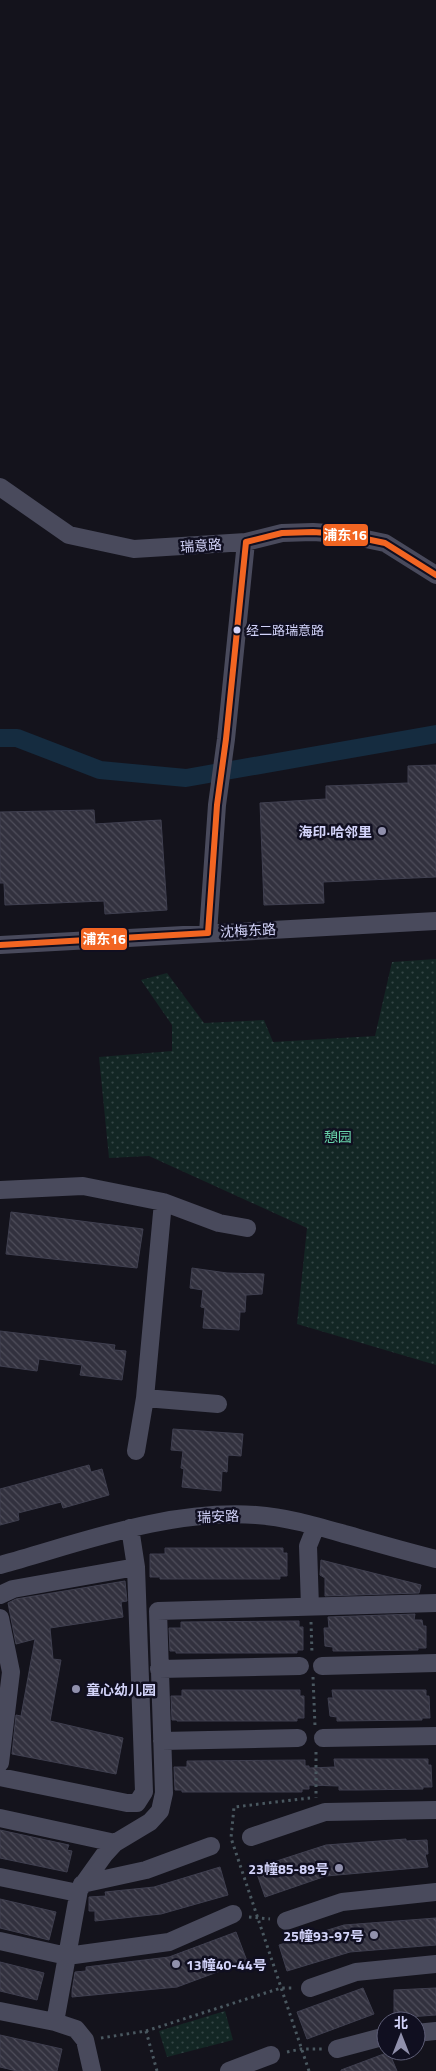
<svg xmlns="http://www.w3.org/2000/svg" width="436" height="2071" viewBox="0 0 436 2071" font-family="'Titillium Web','Noto Sans SC',sans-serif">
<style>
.park{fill:url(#park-dots)}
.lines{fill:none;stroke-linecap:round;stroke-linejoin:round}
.canal{stroke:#152c40;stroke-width:18}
.building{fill:url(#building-back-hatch);stroke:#3f3f4f}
.path{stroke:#4a5860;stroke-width:3;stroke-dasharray:2.5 4;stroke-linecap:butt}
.minor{stroke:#494a5c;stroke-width:18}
.bus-1-casing{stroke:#100f20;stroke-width:10}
.bus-1{stroke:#f26522;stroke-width:6}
.bus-dot{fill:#d3d4fa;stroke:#100f20;stroke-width:2}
.poi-dot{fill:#9090ac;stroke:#100f20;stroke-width:2}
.labels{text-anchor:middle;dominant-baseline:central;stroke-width:5;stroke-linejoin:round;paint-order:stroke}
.bus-label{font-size:13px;fill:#d3d4fa;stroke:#100f20;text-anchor:start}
.street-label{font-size:14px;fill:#d3d4fa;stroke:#100f20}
.poi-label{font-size:14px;font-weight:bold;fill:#d3d4fa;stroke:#100f20;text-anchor:end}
.park-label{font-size:14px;fill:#67d2a9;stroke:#100f20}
.line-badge{stroke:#100f20;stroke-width:2}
.badge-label{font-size:14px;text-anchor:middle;font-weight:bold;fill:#fff}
</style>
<defs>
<pattern id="park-dots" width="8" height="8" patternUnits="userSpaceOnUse" patternTransform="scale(1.25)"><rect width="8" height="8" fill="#132624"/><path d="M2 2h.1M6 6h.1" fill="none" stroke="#344545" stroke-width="1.8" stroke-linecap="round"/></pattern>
<pattern id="building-back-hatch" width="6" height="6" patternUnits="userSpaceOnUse" patternTransform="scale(1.25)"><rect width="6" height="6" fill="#32313e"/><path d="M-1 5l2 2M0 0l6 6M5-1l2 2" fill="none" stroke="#4f4e5b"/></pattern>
</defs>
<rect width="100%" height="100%" fill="#14131c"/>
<path class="park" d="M436 959V1365L297 1324 307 1228 149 1156 109 1158 99 1057 172 1051V1025L141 980 167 973 204 1023 264 1020 273 1042 375 1036 392 962Z
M225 2011 233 2040 167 2057 159 2031Z"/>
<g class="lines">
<path class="canal" d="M0 738H17L100 770 186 778 436 734"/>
</g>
<path class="building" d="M436 765V877L323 882 324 903 264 905 260 803 326 799V786L408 783V766Z
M94 810 95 824 161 820 167 910 105 914 104 901 5 905 4 883H0V812Z
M11 1212 143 1229 137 1268 6 1254Z
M192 1268 227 1273 264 1274 262 1294 246 1295 245 1312H240L239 1330 203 1328 205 1308 201 1307 203 1290 190 1288Z
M0 1331 115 1345 114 1350 126 1351 122 1380 80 1375 82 1365 39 1359 37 1371 0 1366Z
M173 1429 243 1434 241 1456 228 1455 227 1472 222 1471 221 1491 182 1487 184 1469 181 1468 183 1451 171 1450Z
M89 1465 91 1472 102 1469 109 1495 63 1508 61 1502 18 1513 19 1520 0 1525V1489Z
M165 1548H283V1553H287V1576H280V1579H160V1577H150V1554H165Z
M321 1560 421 1585 419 1593 325 1596V1578L320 1575Z
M125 1581 127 1601 121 1602 123 1617 50 1628 53 1659 61 1660 50 1721 123 1738 116 1774 12 1754 16 1715 21 1716 35 1639 16 1644 8 1603 16 1599Z
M415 1614 414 1620H422L423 1626H426V1648H418V1650L352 1651H333V1647L325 1646 324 1628H329L328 1617Z
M299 1621V1627H303V1650H297V1653H176V1651H170L169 1628H181V1622Z
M182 1690H300V1696H304V1718H297V1721H177V1720H172L171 1696H182Z
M332 1690H426V1696H429L430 1718H422V1720L337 1721V1717L330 1716 328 1698H333Z
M334 1759H428V1765H431L432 1787H423V1789L358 1790H339V1786L309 1785V1789H302V1792H182V1790H175L174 1767H187V1761L305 1760V1766H309V1768L335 1767Z
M0 1830 69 1845 67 1850 72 1851 67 1872 0 1858Z
M406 1839V1841L427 1840 428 1854H425L428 1867 326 1876 265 1897 255 1868 326 1845Z
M220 1867 228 1895 161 1914 95 1921V1911H89V1897L106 1896 105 1892 154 1887Z
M0 1899 56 1912 49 1940 0 1928Z
M436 1918V1945L350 1952 287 1971 279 1945 344 1925Z
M236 1932 247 1961 177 1987 72 1997V1991L75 1972 86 1971V1967L169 1957Z
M0 1962 44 1973 37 2000 0 1991Z
M363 1988 374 2014 307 2039 297 2012Z
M436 1988V2015L394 2018V1990Z
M0 2035 62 2049 57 2071H17L0 2067Z
M389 2052 397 2071H341V2070Z"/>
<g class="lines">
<path class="path" d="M311 1622 312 1654
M313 1677 315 1726
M316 1752V1798
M249 1917 270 1919
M146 2031 157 2071
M101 2038 146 2031 281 1988H295
M287 2052 301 2049H323
M309 2071 231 1838 234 1807 310 1798"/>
<path class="minor" d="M0 487 69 535 134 549 246 542 282 533 313 532 342 534 385 543 436 575
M208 933 217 805 226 739 246 542
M0 945 436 921
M0 1190 83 1186 163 1202 145 1398 136 1451
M163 1202 219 1223 247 1228
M145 1398 218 1404
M0 1565C83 1542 169 1509 256 1515 285 1517 313 1525 341 1533 373 1542 404 1551 436 1559
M0 1595 13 1589 136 1567
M310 1607 308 1546 316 1526
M0 1618 11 1672 0 1763
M322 1666 436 1663
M159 1669 300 1666
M323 1738 436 1736
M162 1741 298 1738
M0 1777 127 1803H137L144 1792 136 1567 130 1528
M0 1818 115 1843
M251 1837 325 1812 436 1810
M0 1877 78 1893
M82 1884 146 1870 211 1846
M286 1921 342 1902 436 1892
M0 1941 67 1956 169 1942 233 1914
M310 1988 356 1972 436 1964
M0 2011 55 2022 76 2029 85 2040 92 2071
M55 2022 79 1890 104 1855 115 1843 150 1822 160 1811 164 1793 158 1611 436 1603
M416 2033 436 2031
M337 2049 386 2036
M229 2071 271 2055"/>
<g class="bus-1-casing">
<path id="bus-1" d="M246 542 282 533 313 532 342 534 385 543 436 575
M208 933 217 805 226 739 246 542
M0 945 208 933"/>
</g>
<use href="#bus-1" class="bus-1"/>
</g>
<circle class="bus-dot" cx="237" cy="630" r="4.5"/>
<g class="poi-dot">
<circle cx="382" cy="831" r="5"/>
<circle cx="76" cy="1689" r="5"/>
<circle cx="339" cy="1868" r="5"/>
<circle cx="374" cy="1935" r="5"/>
<circle cx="176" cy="1964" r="5"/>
</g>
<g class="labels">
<g class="bus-label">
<text x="246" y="630">经二路瑞意路</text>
</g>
<g class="street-label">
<text transform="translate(201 545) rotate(-4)">瑞意路</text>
<text transform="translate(248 930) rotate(-3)">沈梅东路</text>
<text transform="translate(218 1516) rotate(-2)">瑞安路</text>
</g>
<g class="poi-label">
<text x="372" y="831">海印·哈邻里</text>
<text x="86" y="1689" text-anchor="start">童心幼儿园</text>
<text x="329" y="1868">23幢85-89号</text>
<text x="364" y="1935">25幢93-97号</text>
<text x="186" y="1964" text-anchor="start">13幢40-44号</text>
</g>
<g class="park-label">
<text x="338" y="1136">憩园</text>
</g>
</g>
<g class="line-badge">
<rect x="322" y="523" width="47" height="24" rx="5" fill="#f26522"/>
<rect x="80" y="927" width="48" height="24" rx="5" fill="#f26522"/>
</g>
<g class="badge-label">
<text x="345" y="540">浦东16</text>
<text x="104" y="944">浦东16</text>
</g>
<g transform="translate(401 2036)"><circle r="24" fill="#100f20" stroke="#5e5e77"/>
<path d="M0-4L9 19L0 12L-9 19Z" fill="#9090ac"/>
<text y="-8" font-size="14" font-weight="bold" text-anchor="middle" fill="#d3d4fa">北</text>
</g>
</svg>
